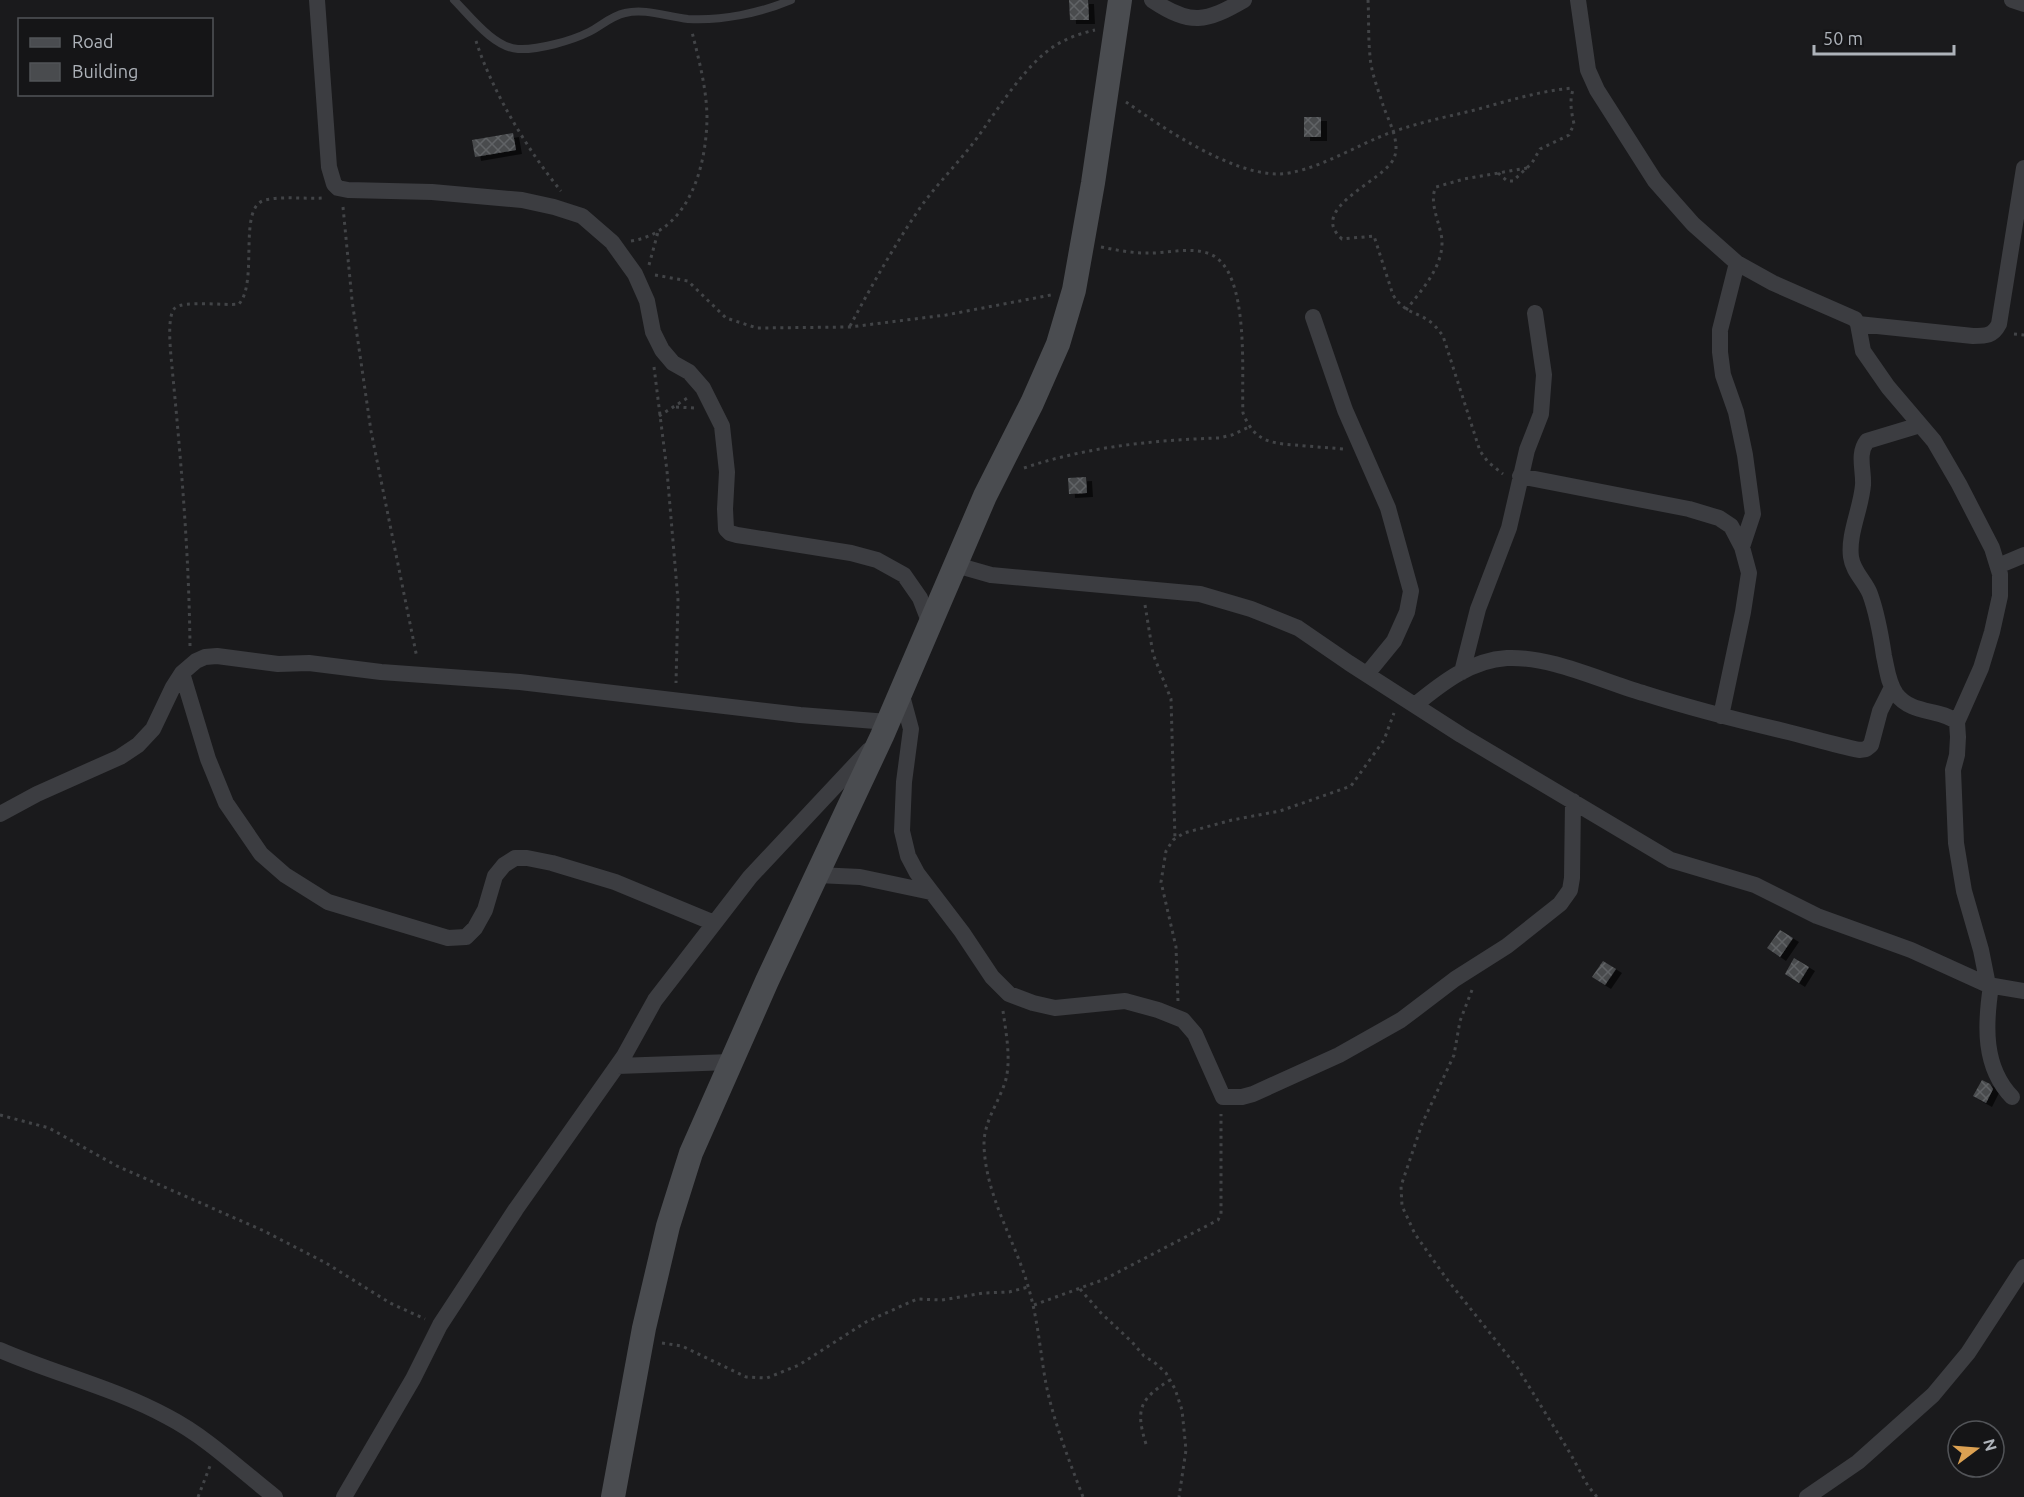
<svg xmlns="http://www.w3.org/2000/svg" width="2024" height="1497" viewBox="0 0 2024 1497" font-family="Ubuntu,sans-serif">
<style>
.building{fill:url(#building-cross-hatch);filter:url(#shadow)}
.lines{fill:none;stroke-linecap:round;stroke-linejoin:round}
.path{stroke:#424447;stroke-width:3;stroke-dasharray:3 4.5;stroke-linecap:butt}
.lane{stroke:#3c3d41;stroke-width:8}
.street{stroke:#3c3d41;stroke-width:16}
.secondary{stroke:#4a4c50;stroke-width:24}
</style>
<defs>
<pattern id="building-cross-hatch" width="8" height="8" patternUnits="userSpaceOnUse" patternTransform="scale(1.5)"><rect width="8" height="8" fill="#494b4e"/><path d="M0 0l8 8M0 8l8-8" fill="none" stroke="#616365"/></pattern>
<filter id="shadow"><feDropShadow dx="6" dy="4" stdDeviation="0" flood-color="#0009"/></filter>
</defs>
<rect width="100%" height="100%" fill="#1a1a1c"/>
<path class="building" d="M1069 0H1088L1089 20H1070Z
M1304 117H1321V137H1304Z
M513 133 516 150 475 157 472 140Z
M1086 477 1087 493 1069 494 1068 478Z
M1780 930 1793 938 1780 957 1767 948Z
M1794 958 1809 967 1799 983 1785 974Z
M1603 961 1616 969 1605 985 1592 977Z
M1982 1080 1990 1084 1993 1089 1986 1103 1973 1096Z"/>
<g class="lines">
<path class="path" d="M1368 0C1369 18 1368 37 1370 56 1371 72 1378 89 1383 105 1388 120 1401 142 1394 158 1385 181 1306 208 1342 239L1374 236 1393 295C1406 315 1418 311 1433 324 1437 328 1440 332 1443 336L1480 451 1488 462 1503 474
M476 41C492 91 528 151 561 191
M1126 102C1165 129 1229 173 1277 174 1312 174 1358 144 1392 132 1418 123 1445 117 1471 111 1505 102 1538 91 1573 88
M1498 173 1507 181H1513L1532 163 1540 149 1569 135 1574 124C1571 110 1569 100 1574 87
M343 207 352 300 371 431 417 658
M631 241C688 232 706 169 707 119 707 90 699 60 692 32
M1101 247C1116 250 1131 253 1146 253 1166 254 1191 246 1210 254 1251 271 1241 376 1243 413 1256 446 1276 443 1306 446 1319 447 1331 448 1344 449
M649 265 658 232
M655 275 688 281 726 318 757 328 850 327 946 315 1051 295
M1406 310C1421 291 1443 267 1442 241 1441 225 1428 202 1436 187L1464 179 1527 168
M850 326C872 285 895 244 922 205 939 182 960 161 977 138 998 109 1018 76 1045 53 1059 41 1077 34 1095 30
M2014 334 2024 335
M654 367 667 471 678 600 676 683
M676 407 694 408
M659 416 689 397
M1024 468C1086 447 1153 440 1219 438L1232 435 1249 427
M1145 605 1153 654 1171 699 1175 839
M190 646C189 553 181 460 172 367 171 355 166 316 175 308 184 300 225 306 239 304 259 281 237 207 265 200 283 196 304 199 322 198
M1472 990 1460 1021 1454 1055 1422 1124 1401 1186 1402 1206 1415 1234 1446 1278 1517 1367 1570 1453 1588 1486 1597 1497
M1178 1001 1176 947 1161 882 1166 851 1173 840 1184 833 1232 820 1280 811 1351 786 1384 740 1394 713
M1003 1011C1006 1033 1011 1058 1006 1079 1000 1101 984 1120 984 1144 985 1195 1014 1238 1028 1286 1038 1319 1040 1351 1046 1384 1054 1423 1069 1460 1083 1497
M0 1115 49 1128 117 1166 264 1231 326 1263 390 1303 425 1319
M1080 1289 1101 1313 1132 1342 1144 1356 1154 1362 1166 1373 1175 1389 1182 1410 1186 1450 1179 1497
M1034 1305 1105 1279 1218 1220 1221 1214V1114
M662 1343 682 1346 746 1377 767 1378 799 1365 866 1322 917 1299 942 1300 984 1293 1009 1292 1028 1287
M1146 1444C1135 1409 1140 1399 1170 1380
M198 1497 210 1466"/>
<path class="lane" d="M454 0C470 16 494 48 518 49 538 50 571 41 589 32 601 26 611 16 625 13 646 8 667 17 688 19 722 21 760 13 791 0"/>
<path class="street" d="M317 0 329 167 334 184 338 188 348 190 432 192 522 200 554 207 582 216 612 242 635 274 647 301 653 332 662 350 673 363 689 372 703 388 722 426 727 472 725 509 726 529 730 533 737 535 851 553 877 560 904 575 920 598 930 624
M1152 0C1191 26 1206 22 1244 0
M1578 0 1588 70 1597 90 1655 181 1693 224 1737 263 1773 283 1855 319 1858 324 1863 351 1888 387 1934 441 1959 484 1992 548 2000 574V596L1992 632 1981 668 1957 722
M2012 0 2024 4
M1737 263 1720 330V352L1723 375 1736 412 1745 455 1753 514 1742 547
M1313 317 1345 410 1388 508 1411 591 1407 612 1394 641 1367 674
M1858 324 1973 336C1986 336 1993 336 1999 324L2024 168
M1920 425 1867 441C1857 454 1864 470 1863 485 1861 509 1848 534 1851 557 1853 572 1865 581 1870 594 1877 613 1881 636 1884 656 1887 669 1888 683 1896 694 1912 715 1939 708 1957 722L1958 737 1957 755 1953 770 1956 843 1964 891 1981 950 1988 985
M1520 476 1689 509 1719 518 1731 526 1742 547 1749 573 1743 612 1721 716
M956 565 991 575 1200 594 1251 609 1298 628 1349 663 1461 735 1671 860 1755 885 1817 916 1911 950 1988 985 2024 991
M1998 566 2024 555
M1462 672 1478 609 1509 528 1527 450 1541 414 1544 375 1535 313
M182 673 208 759 226 803 261 854 285 875 328 902 448 938 466 937 475 928 485 910 495 876 504 865 515 858H527L552 863 615 882 714 923
M901 692 911 729 904 782 902 831 908 856 917 873 962 932 992 977 1009 994 1033 1003 1055 1008 1125 1001 1158 1010 1183 1020 1195 1034 1223 1097H1242L1253 1094 1339 1055 1401 1020 1455 979 1507 946 1560 904 1570 890 1572 878 1573 801
M1415 705C1442 683 1471 660 1507 658 1551 656 1601 681 1643 693 1690 708 1737 720 1784 731 1809 737 1834 745 1859 750L1866 749 1871 745 1880 711 1892 687
M0 814 37 794 120 757 138 745 153 729 173 687 182 673 196 661 205 657 217 656 278 664 309 663 381 672 520 682 800 715 888 722
M817 875 860 877 931 892
M1991 986C1985 1025 1983 1067 2012 1097
M617 1066 731 1062
M0 1350C55 1374 115 1388 168 1417 208 1438 239 1469 275 1497
M344 1497 413 1379 440 1325 516 1209 624 1056 655 1000 750 877 869 750
M1807 1497 1858 1462 1933 1395 1968 1353 2024 1267"/>
<path class="secondary" d="M613 1497 644 1328 668 1226 691 1153 767 981 882 736 985 496 1032 403 1058 344 1074 290 1093 183 1120 0"/>
</g>
<rect x="18" y="18" width="195" height="78" fill="#151517" stroke="#525458" stroke-width="1.5"/>
<rect x="30" y="38" width="30" height="9" fill="#4a4c50" stroke="#525458" stroke-width="1.5"/>
<text x="72" y="48" font-size="18" fill="#aeb3ba">Road</text>
<rect x="30" y="63" width="30" height="18" fill="#494b4e" stroke="#525458" stroke-width="1.5"/>
<text x="72" y="78" font-size="18" fill="#aeb3ba">Building</text>
<g transform="translate(1976 1449) rotate(74)"><circle r="28" fill="#151517" stroke="#525458" stroke-width="1.5"/>
<path d="M0-4.5L10 22L0 15L-10 22Z" fill="#dca152"/>
<text y="-9" font-size="16" font-weight="bold" text-anchor="middle" fill="#aeb3ba">N</text>
</g>
<path d="M1814 45v9h140v-9" fill="none" stroke="#aeb3ba" stroke-width="3"/>
<text x="1823" y="45" font-size="18" fill="#aeb3ba" stroke="#151517" stroke-width="4.5" paint-order="stroke">50 m</text>
</svg>
